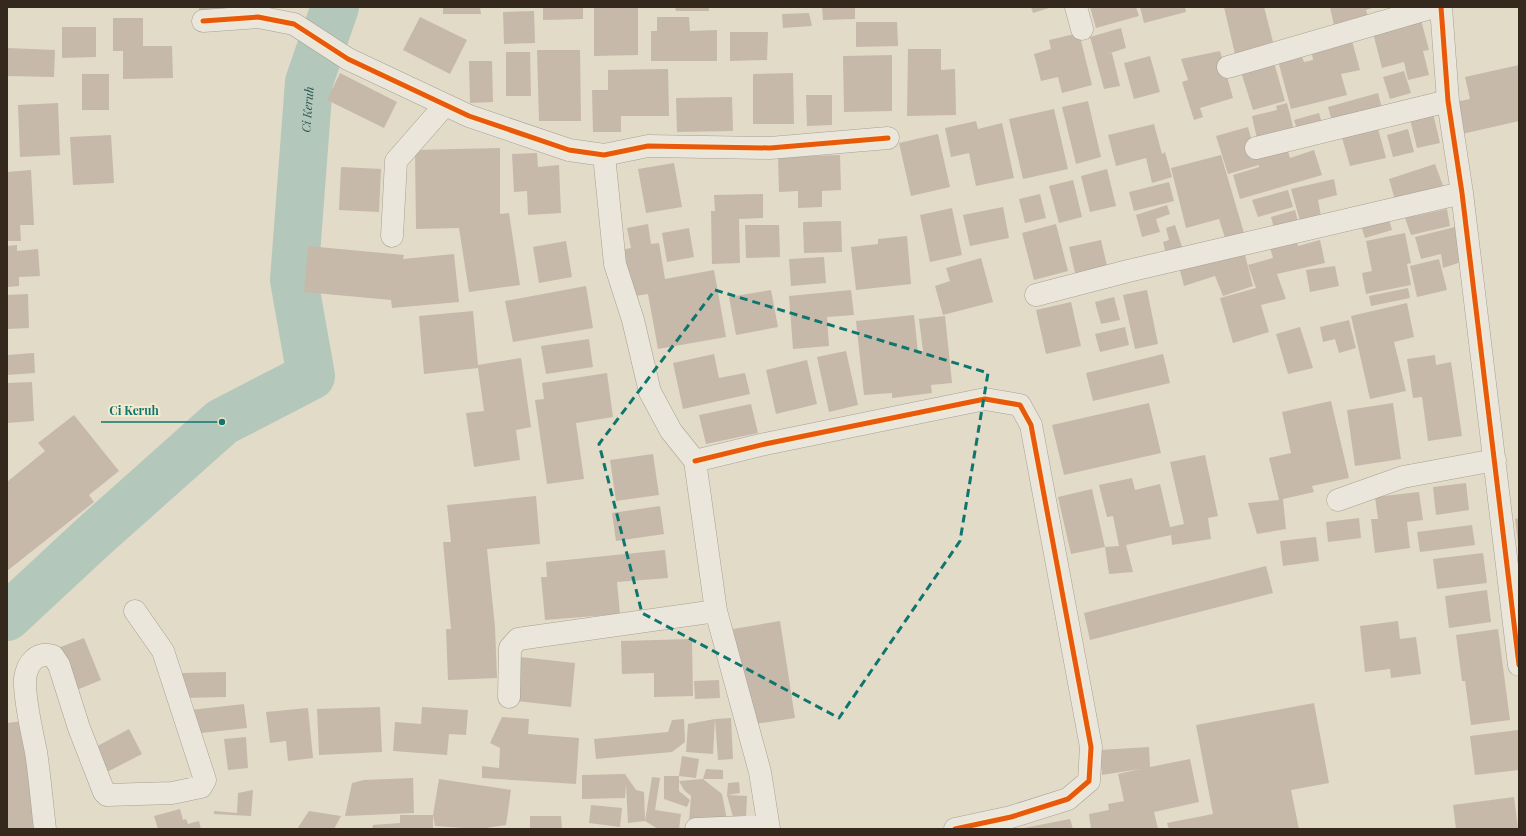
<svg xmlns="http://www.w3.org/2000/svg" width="1526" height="836" viewBox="0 0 1526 836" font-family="'Playfair Display',serif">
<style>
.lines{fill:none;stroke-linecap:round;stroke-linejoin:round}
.river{stroke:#b4c7bb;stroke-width:48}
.building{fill:#c6b9aa}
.minor-casing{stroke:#a7a092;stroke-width:23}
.minor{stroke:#eae6db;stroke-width:22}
.cycleway-casing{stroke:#f5eacd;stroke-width:8}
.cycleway{stroke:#e8590c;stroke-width:5}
.marked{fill:none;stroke:#0f766e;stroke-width:3;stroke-dasharray:8 5;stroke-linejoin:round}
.labels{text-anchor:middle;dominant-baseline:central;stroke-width:4;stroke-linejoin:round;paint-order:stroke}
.water-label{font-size:12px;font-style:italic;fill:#2b5552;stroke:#f5eacd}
.leader{fill:none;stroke:#0f766e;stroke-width:1.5}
.callout-dot{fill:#0f766e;stroke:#f5eacd;stroke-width:1.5}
.callout-label{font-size:12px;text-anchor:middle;font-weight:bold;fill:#0f766e;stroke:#f5eacd;stroke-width:4;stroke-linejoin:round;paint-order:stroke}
</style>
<rect width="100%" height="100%" fill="#e2dbc8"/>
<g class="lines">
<path class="river" id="s1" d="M7 617 93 537 222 422 311 376 294 280 309 82 335 7"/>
</g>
<path class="building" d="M199 7H244L199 13Z
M443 7H480L481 14H443Z
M543 7H583V19L543 20Z
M594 7H638V55L594 56Z
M675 7H709V11H676Z
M822 7H855V19L823 20Z
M1031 7H1052L1033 13Z
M1090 7H1136L1139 16 1096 28Z
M1140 7H1185L1186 12 1144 23Z
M1224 7H1264L1273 42 1235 54Z
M1330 7H1375L1366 10 1369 20 1335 30Z
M534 11 535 43 504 44 503 12Z
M809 13 812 26 783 28 782 14Z
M420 17 467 40 450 74 403 50Z
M657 17H689L690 31 717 30V61H651V31H657Z
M113 18H143V46H172L173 78 123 79V51H113Z
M1421 20 1429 50 1423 51 1429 75 1408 80 1404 62 1382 68 1373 33Z
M856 22H897L898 46 856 47Z
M62 27H96V57L62 58Z
M1121 28 1126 48 1107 54 1112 53 1120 86 1104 89 1090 37Z
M730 32H768L767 60 730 61Z
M1079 33 1092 85 1062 93 1058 77 1041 81 1034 54 1051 49 1049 40Z
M1351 37 1360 70 1341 74 1347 95 1291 109 1277 57 1300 51 1304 62 1313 60 1312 54 1330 49 1329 43Z
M7 48 55 50 54 77 7 76Z
M908 49H941V70L955 69 956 115 907 116Z
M537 50H580L581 121H539Z
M1220 51 1233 98 1200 108 1203 117 1194 120 1182 82 1188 80 1181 59Z
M506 52H530L531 96H506Z
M892 55V111L844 112 843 56Z
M1150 56 1160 92 1134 99 1124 63Z
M1273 59 1285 101 1253 110 1240 69Z
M469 61H492L493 102 470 103Z
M1519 65V121L1462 134 1455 102 1470 99 1465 77Z
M668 69 669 116H621V132H593L592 90H608V70Z
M1404 71 1411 93 1390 99 1383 77Z
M340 73 397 102 384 128 327 100Z
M793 73 794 124H753V74Z
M82 74H109V110H82Z
M1378 93 1383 112 1333 125 1328 107Z
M806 95H832V125L807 126Z
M732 97 733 131 677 132 676 98Z
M1088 101 1101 157 1076 164 1062 107Z
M58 103 60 155 20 157 18 105Z
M1287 103 1294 130 1257 139 1252 116 1277 110 1276 106Z
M1054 109 1068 169 1023 179 1009 119Z
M1432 109 1440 143 1417 148 1409 115Z
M1319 113 1323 127 1299 135 1294 120Z
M976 121 978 129 1002 123 1014 178 976 186 969 153 951 157 945 128Z
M1154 124 1162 154 1165 152 1172 177 1152 183 1146 158 1116 166 1108 135Z
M1377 125 1386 158 1350 166 1341 134Z
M1248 127 1255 153 1286 144 1290 158 1314 150 1322 175 1240 199 1233 175 1259 167V165L1228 174 1216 136Z
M1408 129 1414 152 1393 157 1387 135Z
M938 134 950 187 911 196 899 143Z
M111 135 114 183 73 185 70 137Z
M500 148V214L509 213 520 285 469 292 459 228 416 229 415 150Z
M537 153 538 167 559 165 561 213 528 215 527 191 514 192 512 154Z
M840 155 841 190 822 191V207L798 208V191L779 192 778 157Z
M1221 155 1244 233 1225 238 1219 219 1186 228 1171 168Z
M674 163 682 207 646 213 638 169Z
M1435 164 1445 191 1433 194 1430 189 1395 200 1389 179Z
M341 167 381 169 379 212 339 210Z
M1107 169 1116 206 1090 212 1081 176Z
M31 170 34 225H20L21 241H7V172Z
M1334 179 1337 195 1318 200 1321 216 1300 221 1291 189Z
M1073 180 1082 217 1059 223 1049 186Z
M1169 182 1174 201 1134 211 1129 192Z
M1288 190 1293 207 1258 217 1252 200Z
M763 194V218L739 219 740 263 712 264 711 211H715L714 195Z
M1040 194 1046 218 1025 223 1019 199Z
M1167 205 1170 214 1156 219 1160 232 1142 237 1136 215Z
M1003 207 1009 238 970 246 963 215Z
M952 208 962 255 930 262 920 215Z
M1447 209 1450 226 1411 235 1405 218Z
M1295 210 1298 221 1274 228 1271 217Z
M1388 216 1392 230 1365 238 1360 223Z
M841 221 842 252 804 253 803 222Z
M648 224 651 244 659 243 665 279 714 270 726 337 658 349 648 294 629 297 620 250 631 248 627 228Z
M1056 224 1068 271 1034 280 1022 233Z
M745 225H779L780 257 746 258Z
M1175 225 1184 253 1167 258 1163 242 1169 240 1166 228Z
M1455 227 1461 262 1443 268 1441 254 1421 259 1415 237Z
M689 228 694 257 667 262 662 233Z
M1405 233 1411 263 1407 264 1411 285 1366 294 1362 273 1372 271 1366 241Z
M1295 234 1298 246 1320 240 1325 263 1277 274 1286 299 1261 305 1269 332 1233 343 1220 298 1256 288 1248 265 1273 258 1268 241Z
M907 236 911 284 856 290 851 247 878 244V239Z
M1101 240 1108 270 1076 277 1069 247Z
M566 241 572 277 539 283 533 247Z
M17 245V251L38 249 40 276 19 277V286L7 287V246Z
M308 246 404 255 403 259 454 254 459 302 392 308 391 300 304 292Z
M1245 255 1253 286 1223 296 1215 276 1184 286 1178 263Z
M824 257 826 283 791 286 789 259Z
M981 258 993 302 943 315 935 286 950 281 946 268Z
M1439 259 1447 290 1417 297 1410 266Z
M1335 266 1339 286 1310 292 1306 270Z
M586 286 593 328 513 342 505 301Z
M1408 288 1410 298 1371 306 1369 296Z
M771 290 778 327 736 335 729 297Z
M851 290 854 315 827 317 829 346 793 349 789 296Z
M1147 290 1158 344 1135 349 1123 295Z
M28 294 29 328 7 329V295Z
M1114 297 1120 320 1101 324 1095 302Z
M1071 302 1081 346 1046 354 1036 310Z
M1407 303 1414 337 1394 342 1406 391 1370 399 1351 316Z
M473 311 478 365 521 358 531 427 516 430 520 460 474 467 466 413 484 411 478 368 424 374 419 316Z
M914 315 918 352 923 351 919 319 945 316 952 383 931 385 932 393 892 398V393L864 395 856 321Z
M1349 320 1356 348 1339 353 1335 339 1323 342 1320 327Z
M1125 327 1129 345 1100 352 1095 334Z
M1300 327 1313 368 1288 374 1276 334Z
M589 339 593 367 546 374 541 346Z
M846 351 858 405 829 412 817 357Z
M34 353 35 373 7 375V355Z
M714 354 719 378 745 373 750 394 683 409 673 363Z
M1163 354 1170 383 1093 401 1086 373Z
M1435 355 1436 365 1451 362 1462 436 1428 441 1422 397 1413 398 1407 359Z
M807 360 817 404 776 414 766 370Z
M607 373 613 417 576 423 584 479 547 484 535 400 544 399 542 383Z
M32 382 34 421 7 423V383Z
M1331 401 1349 478 1312 486 1314 492 1283 499 1286 529 1257 534 1248 503 1279 500 1269 458 1291 453 1282 412Z
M1149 403 1161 453 1064 475 1052 425Z
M1393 403 1401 459 1355 466 1347 410Z
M751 404 758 433 706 444 699 415Z
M74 415 119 471 89 495 94 502 7 571V482L45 451 38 443Z
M653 454 659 495 616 501 610 460Z
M1205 455 1218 516 1208 518 1211 539 1172 545 1171 535 1126 545 1133 572 1109 574 1105 547 1119 546 1113 516 1107 517 1099 485 1132 478 1135 490 1160 484 1170 527 1184 524 1170 462Z
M1466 483 1469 510 1436 515 1433 487Z
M1092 489 1105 547 1071 554 1058 497Z
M1419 492 1423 520 1407 522 1410 548 1375 553 1371 519H1378L1375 497Z
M536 496 540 544 487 549 495 627 497 678 448 680 446 629H451L443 542H451L447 505Z
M660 506 664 534 616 541 612 513Z
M1359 518 1361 538 1328 542 1326 522Z
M1519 518V542H1518L1515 519Z
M1472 525 1475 545 1420 552 1417 532Z
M1316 537 1319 561 1283 566 1280 541Z
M665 550 668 578 617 582 620 614 545 620 541 577H547L546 562Z
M1483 553 1487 583 1437 589 1433 559Z
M1266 566 1273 593 1090 640 1084 613Z
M1487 590 1491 622 1449 628 1445 596Z
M780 621 795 718 748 725 733 629Z
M1398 621 1400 639 1416 637 1421 674 1391 678 1390 669 1365 672 1360 626Z
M1498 629 1510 720 1471 725 1465 681H1462L1456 635Z
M84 638 101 680 74 691 58 648Z
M692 639 693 696 654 697V673L622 674 621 641Z
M520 657 575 663 571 707 516 701Z
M226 672V697L181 698V673Z
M719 680 720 698 695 699 694 681Z
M1314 703 1329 783 1291 790 1299 829H1169L1167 823 1213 814 1196 725Z
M244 704 247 728 192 734 190 710Z
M380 707 382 752 319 755 317 709Z
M422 707 468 710 466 735 449 734 447 755 393 751 395 722 421 724Z
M308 708 313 758 288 761 286 741 270 743 266 712Z
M502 717 529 719 528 734 579 738 576 784 482 778V766L499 768 500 748 490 743Z
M731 718 733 759 718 760 715 719Z
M684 719 685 742 672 752 596 759 594 739 668 732 672 720Z
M715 719 713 754 686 752 688 724Z
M23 721 35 829H7V723Z
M129 729 142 754 105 773 92 749Z
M1518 730 1519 770 1475 775 1470 736Z
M246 737 248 768 228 770 224 739Z
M1149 747 1150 767 1190 759 1199 802 1154 812 1158 829H1091L1089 814 1109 810 1108 804 1124 801 1118 774 1140 769 1102 775 1100 750Z
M682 756 699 759 696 778 679 776V781L703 779 722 794 728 825 689 822 691 796 684 790 679 781V791L690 800 687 807 664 799V776H679Z
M706 769 723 770V779H703Z
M625 774 636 790 644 792 645 821 628 823 626 784 625 798 582 799V775Z
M652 777 660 778 655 810 681 814 679 829H658L645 821Z
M413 778 414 813 345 816 352 783 364 780Z
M439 779 511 790 506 825 479 829 435 826 433 815V829H372L373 825 400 823V815H433Z
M739 782 740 793 727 795 728 783Z
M253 790 251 816 214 814V811L237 813 238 793Z
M727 795 747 796 746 818 733 817Z
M1514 797 1518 829H1456L1453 805Z
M591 805 622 808 620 827 589 823Z
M180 809 183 820 186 819 188 824 199 821 201 829H158L154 816Z
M309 811 341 816 334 829H297Z
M530 816H561L562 829H530Z
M1070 819 1073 829H1024V828Z"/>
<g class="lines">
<g class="minor-casing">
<path id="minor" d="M1076 7 1082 29
M1441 7 1448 101 1462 193 1519 665
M203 21 258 17 294 24 348 59 469 116 569 150 604 155 648 146 770 148 888 138
M1228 67 1434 7
M1256 148 1448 101
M604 155 615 264 633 320 650 392 671 431 695 461 716 611 760 772 769 829
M392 236 396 161 445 105
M1036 295 1128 271 1462 193
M695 461 765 444 985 399 1020 405 1031 425 1091 747 1089 781 1068 799 1011 817 955 829
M1338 500 1403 477 1495 460
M509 697 510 648 518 639 716 611
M45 829C42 804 40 778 36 752 32 732 24 699 25 679 27 663 37 651 53 656L59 665 79 728 104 792 107 795 172 793 201 787 205 780 163 651 135 611
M696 829 768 826"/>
</g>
<use href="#minor" class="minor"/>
<g class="cycleway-casing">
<path id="cycleway" d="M1441 7 1448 101 1462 193 1519 665
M203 21 258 17 294 24 348 59 469 116 569 150 604 155 648 146 770 148 888 138
M695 461 765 444 985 399 1020 405 1031 425 1091 747 1089 781 1068 799 1011 817 955 829"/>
</g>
<use href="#cycleway" class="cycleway"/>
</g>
<path class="marked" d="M715 290 988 373 960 541 839 718 642 613 599 444Z"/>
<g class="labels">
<g class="water-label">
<text stroke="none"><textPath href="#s1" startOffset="659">Ci Keruh</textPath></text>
</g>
</g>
<path class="leader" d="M222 422L167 422H101"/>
<circle class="callout-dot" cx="222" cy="422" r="4"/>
<g class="callout-label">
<text x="134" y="415">Ci Keruh</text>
</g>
<rect width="1526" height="836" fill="none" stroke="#35281c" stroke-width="16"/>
</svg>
